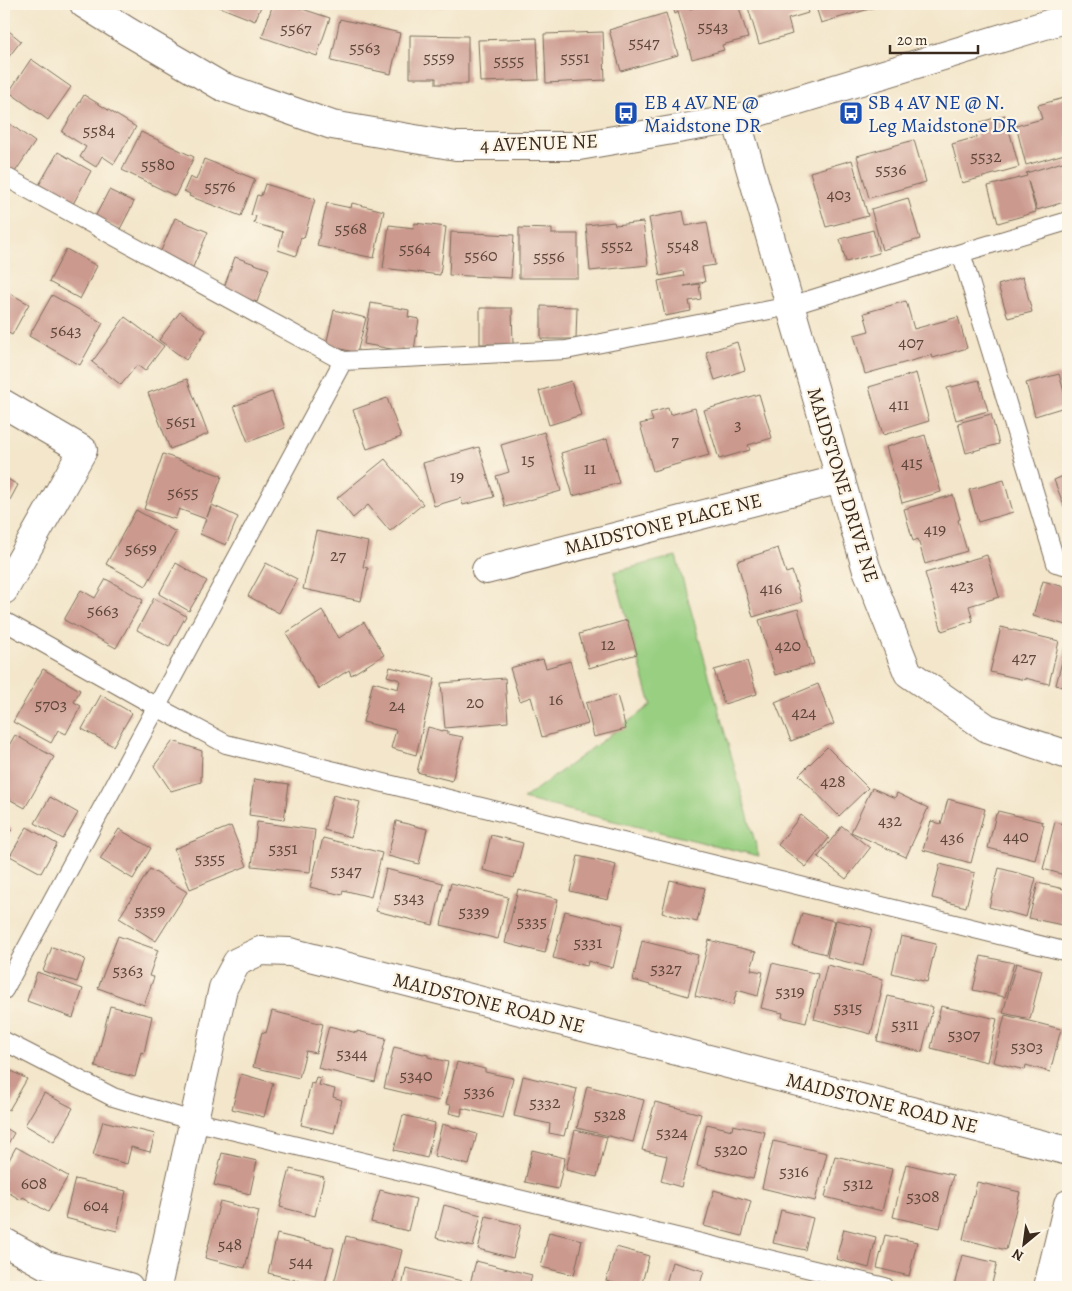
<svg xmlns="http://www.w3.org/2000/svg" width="1072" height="1291" viewBox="0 0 1072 1291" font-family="Alegreya,serif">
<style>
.green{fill:#98cf81;stroke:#6a7c50}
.building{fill:#cb998e}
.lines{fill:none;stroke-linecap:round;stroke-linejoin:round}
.service-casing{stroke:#7b6c5a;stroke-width:20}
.minor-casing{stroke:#7b6c5a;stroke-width:30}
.service{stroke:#fff;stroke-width:18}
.minor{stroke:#fff;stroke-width:28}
.labels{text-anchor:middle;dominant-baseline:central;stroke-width:4.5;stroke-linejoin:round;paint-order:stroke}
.number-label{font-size:18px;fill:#5f463a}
.transit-label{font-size:20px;fill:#164399;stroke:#fcf5e5;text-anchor:start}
.street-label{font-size:20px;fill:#3b2a1e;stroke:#fcf5e5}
</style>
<rect width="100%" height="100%" fill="#fcf5e5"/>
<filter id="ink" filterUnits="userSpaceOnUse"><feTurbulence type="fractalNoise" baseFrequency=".02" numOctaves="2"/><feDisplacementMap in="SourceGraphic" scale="10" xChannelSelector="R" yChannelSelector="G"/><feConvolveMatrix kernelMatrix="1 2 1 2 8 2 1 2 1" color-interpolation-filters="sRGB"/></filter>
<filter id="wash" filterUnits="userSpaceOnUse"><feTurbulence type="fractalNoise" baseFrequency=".0096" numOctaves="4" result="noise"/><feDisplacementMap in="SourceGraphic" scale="20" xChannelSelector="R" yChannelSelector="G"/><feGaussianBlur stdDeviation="1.12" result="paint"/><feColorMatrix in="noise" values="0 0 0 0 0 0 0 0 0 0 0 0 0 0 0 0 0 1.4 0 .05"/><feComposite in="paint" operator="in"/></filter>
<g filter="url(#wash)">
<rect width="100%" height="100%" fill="#f3e6ca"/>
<path class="green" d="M676 556 759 856 523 799 651 705 614 572Z"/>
<g id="blocks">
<path class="building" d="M212 4H262L255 21Z
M273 4H287L330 18 317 56 262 37Z
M407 4H445V7L406 5Z
M672 4H688L690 9 708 4H738L748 38 722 45 724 50 692 59 678 12 675 14Z
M747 4H805L808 13 788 19 792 34 759 44Z
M815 4H875L876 7 821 23Z
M666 13 678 55 621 71 609 30Z
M340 19 400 33 391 74 331 61Z
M4 27 21 41 4 63Z
M603 32 605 80 546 83 544 34Z
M410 35 468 36V84H436V78H410Z
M537 38 539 80 480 82 478 40Z
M31 59 71 87 48 120 9 92Z
M84 95 136 127 114 164 102 156 96 167 80 157 86 147 62 132Z
M1068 97V153L1026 165 1016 126 1042 119 1038 105Z
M1005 115 1019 167 962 183 952 144 977 137 974 124Z
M10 124 35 142 15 172 4 164V134Z
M141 132 194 157 175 196 122 170Z
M914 140 926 182 869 198 857 156Z
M58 152 91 171 73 204 39 185Z
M204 159 255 179 241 216 189 196 190 194 184 191 190 177 196 180Z
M852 160 868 216 826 227 810 172Z
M1066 161 1068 169V201L1037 210 1028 181 1036 212 998 223 988 186 1027 176 1026 173Z
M265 184 315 199 304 238 301 237 296 256 278 250 283 232 254 223 256 216 251 215 257 195 261 196Z
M109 190 134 202 120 229 95 217Z
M908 198 920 239 882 250 871 209Z
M327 203 351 208 352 203 384 211 374 258 317 246Z
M683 211 686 226 707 222 715 265 702 267 705 282 684 286 699 284 701 299 689 301 691 311 665 316 658 281 684 276 683 271 660 276 649 218Z
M175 218 208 232 193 267 160 253Z
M614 222 615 225 643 222 648 265 590 271 586 225Z
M415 223 446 227 440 275 383 268 389 225 414 228Z
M519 228 552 229V234H578V278H519Z
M873 230 879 253 846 262 840 239Z
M451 232 514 235 511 278 449 275Z
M66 249 97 266 80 299 49 282Z
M235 257 269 269 257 302 223 290Z
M1023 277 1032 312 1008 318 998 285Z
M4 290 29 304 12 335 4 330Z
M52 295 103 323 80 365 29 336Z
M906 301 914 329 958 317 967 348 933 358 932 355 865 374 854 335 869 331 864 313Z
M371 303 409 310 408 317 419 319 414 350 403 348 402 351 364 344Z
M541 306 577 307 576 339H541Z
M480 308H512L513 344H480Z
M334 310 366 318 357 353 326 345Z
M180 312 206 331 186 360 159 340Z
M125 317 164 346 145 371 137 365 121 385 92 362Z
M737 342 745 370 715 380 706 352Z
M916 373 929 421 883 435 869 387Z
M1059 374 1068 406 1035 416 1026 383Z
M187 379 208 434 170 449 148 393Z
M979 380 988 411 956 420 947 388Z
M571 381 581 415 549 425 539 391Z
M272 392 285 428 248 442 234 406Z
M759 394 772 438 748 445 750 450 719 459 704 410Z
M387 398 401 437 367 449 353 410Z
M668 408 670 415 695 408 709 455 653 471 640 424 653 421 650 413Z
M991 414 999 444 966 453 958 423Z
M544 432 561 491 505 507 496 476 509 472 501 445Z
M925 435 941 492 902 503 886 447Z
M607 439 619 483 573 496 561 453Z
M479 447 494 497 463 505 461 498 434 506 423 463Z
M163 454 222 476 207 517 212 505 238 517 226 545 200 534 206 519 179 509 175 519 144 509Z
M385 459 423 504 390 531 368 505 353 518 337 498Z
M1068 474V516L1054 480Z
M4 477 18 485 4 511Z
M1004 480 1013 512 978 522 969 490Z
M953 495 960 519 958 520 967 551 925 564 918 539 913 541 904 509Z
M136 510 176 532 146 586 106 564Z
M316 531 368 542 363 567 368 568 361 601 303 589Z
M778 548 786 573 792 571 802 602 753 617 737 561Z
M987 555 999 597 969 606 973 621 942 631 925 573Z
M176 563 207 581 189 611 159 594Z
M266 563 297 579 279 613 248 596Z
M106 579 143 600 116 648 64 620 81 590 95 598Z
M1043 581 1068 588V616L1066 625 1033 616Z
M154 598 186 616 169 647 137 630Z
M798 609 814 664 775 675 759 620Z
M322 610 339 638 364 622 384 655 351 675 349 670 319 689 300 659 301 658 286 633Z
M627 620 637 654 589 668 579 634Z
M1001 627 1059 641 1049 684 1025 678V680L990 672Z
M1068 637V689L1056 685Z
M543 659 546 668 570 661 588 724 542 737 531 697 520 701 510 668Z
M747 661 757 694 724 704 714 670Z
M390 667 435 678 416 755 391 748 396 730 363 722 373 682 398 689 400 680 387 676Z
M43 669 80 690 74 702 81 706 66 734 58 730 51 743 13 722Z
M505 678 508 722 445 728 441 683Z
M818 684 834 724 791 741 775 702Z
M101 695 132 713 113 746 82 729Z
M617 695 626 729 594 737 586 703Z
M428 727 443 731V730L448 731V734L463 737 452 781 417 772Z
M15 735 54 757 25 808 4 796V754Z
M173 741 202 751 201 782 171 791 154 766Z
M827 747 868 788 839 816 799 775Z
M254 779 289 784 284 820 249 815Z
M872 788 895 798 897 793 928 808 906 857 851 832Z
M333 795 360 802 351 837 324 830Z
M50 797 78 813 63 839 35 823Z
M948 799 985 809 971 863 923 850 931 821 941 824Z
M998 811 1043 822 1042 824 1044 825 1035 860 988 848 996 814H997Z
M801 815 829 838 806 867 778 845Z
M4 821 12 830 4 837Z
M396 821 427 829 419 864 388 856Z
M257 822 315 830 310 872 252 866Z
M1055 822 1068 825V876L1043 869Z
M231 826 247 866 190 889 174 849Z
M842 826 870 848 846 879 818 857Z
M27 827 57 844 41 873 10 856Z
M119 829 151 848 133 879 100 859Z
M491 835 523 843 514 878 483 870Z
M323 838 382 853 371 897 343 890 342 895 310 887Z
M578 856 616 865 608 900 570 891Z
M940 864 975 873 966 907 932 898Z
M999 868 1036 878 1026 917 989 907Z
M150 869 187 892 156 941 119 918Z
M386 869 443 883 433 925 376 911Z
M670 880 705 888 697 922 662 913Z
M451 883 508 897 498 939 441 925Z
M1038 883 1068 890V897L1062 925 1029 918Z
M518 889 558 899 545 953 505 943Z
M565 911 623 925 613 968 588 961 587 966 553 958Z
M802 913 834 921 826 954 793 946Z
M836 920 872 928 863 966 827 957Z
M118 936 158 950 149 976 154 977 144 1005 98 988Z
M901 936 936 944 927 982 892 973Z
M709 940 756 952 751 970 763 972 758 996 737 990 733 1005 695 996Z
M642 941 698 955 688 996 633 980Z
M52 947 85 959 77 982 43 971Z
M981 956 1014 963 1005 997 973 990Z
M772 963 818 974 806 1023 782 1017 783 1013 761 1008Z
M1016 963 1042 970 1030 1019 1003 1013Z
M827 965 883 979 880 994H881L871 1034 814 1019Z
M37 972 83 989 73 1018 27 1001Z
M888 996 933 1007 922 1052 877 1041Z
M110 1006 152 1016 144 1053 141 1052 135 1077 95 1067Z
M941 1006 997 1019 987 1062 931 1048Z
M272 1011 323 1024 316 1053 306 1051 299 1078 253 1067 262 1032 266 1033Z
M1005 1015 1061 1029 1050 1072 1026 1065 1025 1070 993 1062Z
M329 1026 357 1033V1031L386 1038 375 1082 318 1068Z
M394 1047 428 1055V1057L448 1062 439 1101 384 1088Z
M457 1062 485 1069V1072L513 1078 503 1118 462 1108 461 1116 449 1113 451 1105 446 1104Z
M4 1067 27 1079 9 1110 4 1107Z
M241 1074 273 1083 264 1117 232 1109Z
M523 1076 577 1089 567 1129 566 1128 564 1136 549 1133 550 1124 514 1116Z
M316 1077 321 1078 319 1085 335 1089 333 1097 342 1100 334 1133 301 1125 311 1083 314 1084Z
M587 1086 644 1100 633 1142 577 1128Z
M44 1093 73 1108 54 1142 25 1125Z
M655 1102 701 1114 681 1187 661 1181 667 1156 642 1150Z
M403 1115 435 1123 427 1158 394 1150Z
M103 1121 155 1134 150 1152 131 1147 127 1164 93 1155Z
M442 1124 477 1134 469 1165 434 1156Z
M707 1124 732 1130 733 1125 765 1132 753 1179 697 1166Z
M4 1127 14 1133 4 1151Z
M575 1130 607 1137 597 1177 566 1170Z
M773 1141 827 1153 815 1201 762 1188Z
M16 1147 68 1176 48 1212 23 1197 21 1200 4 1190V1169Z
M532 1150 565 1158 558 1189 525 1182Z
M222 1153 257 1161 250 1194 214 1185Z
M835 1156 892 1169 882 1211 825 1197Z
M906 1164 953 1175 940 1228 893 1217Z
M290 1169 324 1177 315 1216 280 1207Z
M75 1179 126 1191 117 1231 65 1218Z
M977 1182 1020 1192 1006 1250 963 1239Z
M380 1190 416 1199 408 1231 371 1222Z
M714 1190 751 1201 742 1236 704 1226Z
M220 1201 259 1211 245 1268 205 1258Z
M444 1205 481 1215 473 1247 436 1238Z
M781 1210 813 1218 805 1250 773 1243Z
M486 1216 521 1225 513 1258 478 1249Z
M844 1229 876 1237 869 1268 836 1259Z
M549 1232 582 1240 574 1275 541 1267Z
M277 1234 334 1248 324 1287 268 1273Z
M885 1235 917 1242 909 1276 877 1268Z
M346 1236 402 1250 393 1287H353L334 1283Z
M616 1247 649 1256 641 1287H629L606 1281Z
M962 1255 997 1263 991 1287H961L954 1286Z
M476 1261 532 1275 529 1287H469Z
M672 1262 704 1271 699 1287H665Z
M406 1268 462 1281 460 1287H402Z"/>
</g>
</g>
<g filter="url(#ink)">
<use href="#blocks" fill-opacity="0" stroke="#7b6c5a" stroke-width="1"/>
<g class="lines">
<g class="service-casing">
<path id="service" d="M4 176 343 361 566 350 790 306 961 253
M1068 221 961 253 1056 563 1068 566
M4 621 157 707 226 744 1068 952
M4 990 343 361
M4 1041 113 1097 193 1121 885 1287"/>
</g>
<g class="minor-casing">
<path id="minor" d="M84 4 127 31 221 86 332 125 456 146H579L736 119 1068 18
M736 119 866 567 908 673 987 728 1068 755
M4 404 83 450 4 590
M486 570 841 479
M4 1242 46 1265 129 1287
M157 1287 223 988 237 962 260 951 290 952 1068 1151
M1048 1287 1068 1204"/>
</g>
<use href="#service" class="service"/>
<use href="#minor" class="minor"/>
</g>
</g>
<defs>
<g id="bus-square" transform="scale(1.25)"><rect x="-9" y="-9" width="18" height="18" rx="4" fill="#1a4fb4" stroke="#fcf5e5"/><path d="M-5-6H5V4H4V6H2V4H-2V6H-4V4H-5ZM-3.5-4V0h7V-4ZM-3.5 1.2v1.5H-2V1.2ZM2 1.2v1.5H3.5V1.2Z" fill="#fff"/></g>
</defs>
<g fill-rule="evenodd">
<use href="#bus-square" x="626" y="113"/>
<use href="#bus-square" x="851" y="113"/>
</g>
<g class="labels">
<g class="number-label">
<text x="713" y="26">5543</text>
<text x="296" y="28">5567</text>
<text x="644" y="42">5547</text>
<text x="365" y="47">5563</text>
<text x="439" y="57">5559</text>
<text x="575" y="57">5551</text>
<text x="509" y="60">5555</text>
<text x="99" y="130">5584</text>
<text x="986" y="156">5532</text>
<text x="158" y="164">5580</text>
<text x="891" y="169">5536</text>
<text x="220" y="186">5576</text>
<text x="839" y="194">403</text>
<text x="351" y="228">5568</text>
<text x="617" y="245">5552</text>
<text x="683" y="245">5548</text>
<text x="415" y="248">5564</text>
<text x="481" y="255">5560</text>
<text x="549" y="256">5556</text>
<text x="66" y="330">5643</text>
<text x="911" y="342">407</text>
<text x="899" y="404">411</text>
<text x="181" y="421">5651</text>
<text x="738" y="424">3</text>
<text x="675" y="440">7</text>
<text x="528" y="459">15</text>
<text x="912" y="462">415</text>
<text x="590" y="468">11</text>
<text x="457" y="476">19</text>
<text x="183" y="492">5655</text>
<text x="935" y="529">419</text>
<text x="141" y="548">5659</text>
<text x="338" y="555">27</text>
<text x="962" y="585">423</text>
<text x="771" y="588">416</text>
<text x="103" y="610">5663</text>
<text x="608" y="644">12</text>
<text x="788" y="645">420</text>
<text x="1024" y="657">427</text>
<text x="556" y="699">16</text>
<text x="475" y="702">20</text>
<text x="51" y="704">5703</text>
<text x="397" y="705">24</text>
<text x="804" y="712">424</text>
<text x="833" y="781">428</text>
<text x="890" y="820">432</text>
<text x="1016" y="836">440</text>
<text x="952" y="837">436</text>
<text x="283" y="848">5351</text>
<text x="210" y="858">5355</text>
<text x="346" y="870">5347</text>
<text x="409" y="897">5343</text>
<text x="150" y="910">5359</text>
<text x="474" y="911">5339</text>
<text x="532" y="921">5335</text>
<text x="588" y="942">5331</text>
<text x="666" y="968">5327</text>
<text x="128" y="970">5363</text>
<text x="790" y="991">5319</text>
<text x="848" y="1007">5315</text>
<text x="905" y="1024">5311</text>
<text x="964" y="1034">5307</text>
<text x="1027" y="1046">5303</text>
<text x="352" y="1053">5344</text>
<text x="416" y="1075">5340</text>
<text x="479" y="1091">5336</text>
<text x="545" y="1102">5332</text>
<text x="610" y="1114">5328</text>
<text x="672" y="1132">5324</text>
<text x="731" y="1149">5320</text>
<text x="794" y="1171">5316</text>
<text x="34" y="1183">608</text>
<text x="858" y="1183">5312</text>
<text x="923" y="1196">5308</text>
<text x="96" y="1205">604</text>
<text x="230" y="1244">548</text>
<text x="301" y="1261">544</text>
</g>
<g class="transit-label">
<text x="644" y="102">EB 4 AV NE @<tspan x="644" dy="23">Maidstone DR</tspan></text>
<text x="868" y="102">SB 4 AV NE @ N.<tspan x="868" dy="23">Leg Maidstone DR</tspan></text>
</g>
<g class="street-label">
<text transform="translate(539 143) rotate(-2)">4 AVENUE NE</text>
<text transform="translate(843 485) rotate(73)">MAIDSTONE DRIVE NE</text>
<text transform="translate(663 524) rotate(-14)">MAIDSTONE PLACE NE</text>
<text transform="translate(489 1003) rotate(14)">MAIDSTONE ROAD NE</text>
<text transform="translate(882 1103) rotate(14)">MAIDSTONE ROAD NE</text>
</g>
</g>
<rect width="1072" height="1291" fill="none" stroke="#fcf5e5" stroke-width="20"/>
<g transform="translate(1024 1244) rotate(209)" stroke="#fcf5e5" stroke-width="4" paint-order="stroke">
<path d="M0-4L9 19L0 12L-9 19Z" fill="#3b2a1e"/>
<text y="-8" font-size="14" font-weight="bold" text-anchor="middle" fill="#3b2a1e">N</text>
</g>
<path d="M890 45v8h88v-8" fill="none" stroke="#3b2a1e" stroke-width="2.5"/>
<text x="897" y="45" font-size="15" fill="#3b2a1e" stroke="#fcf5e5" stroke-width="4" paint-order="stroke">20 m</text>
</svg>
